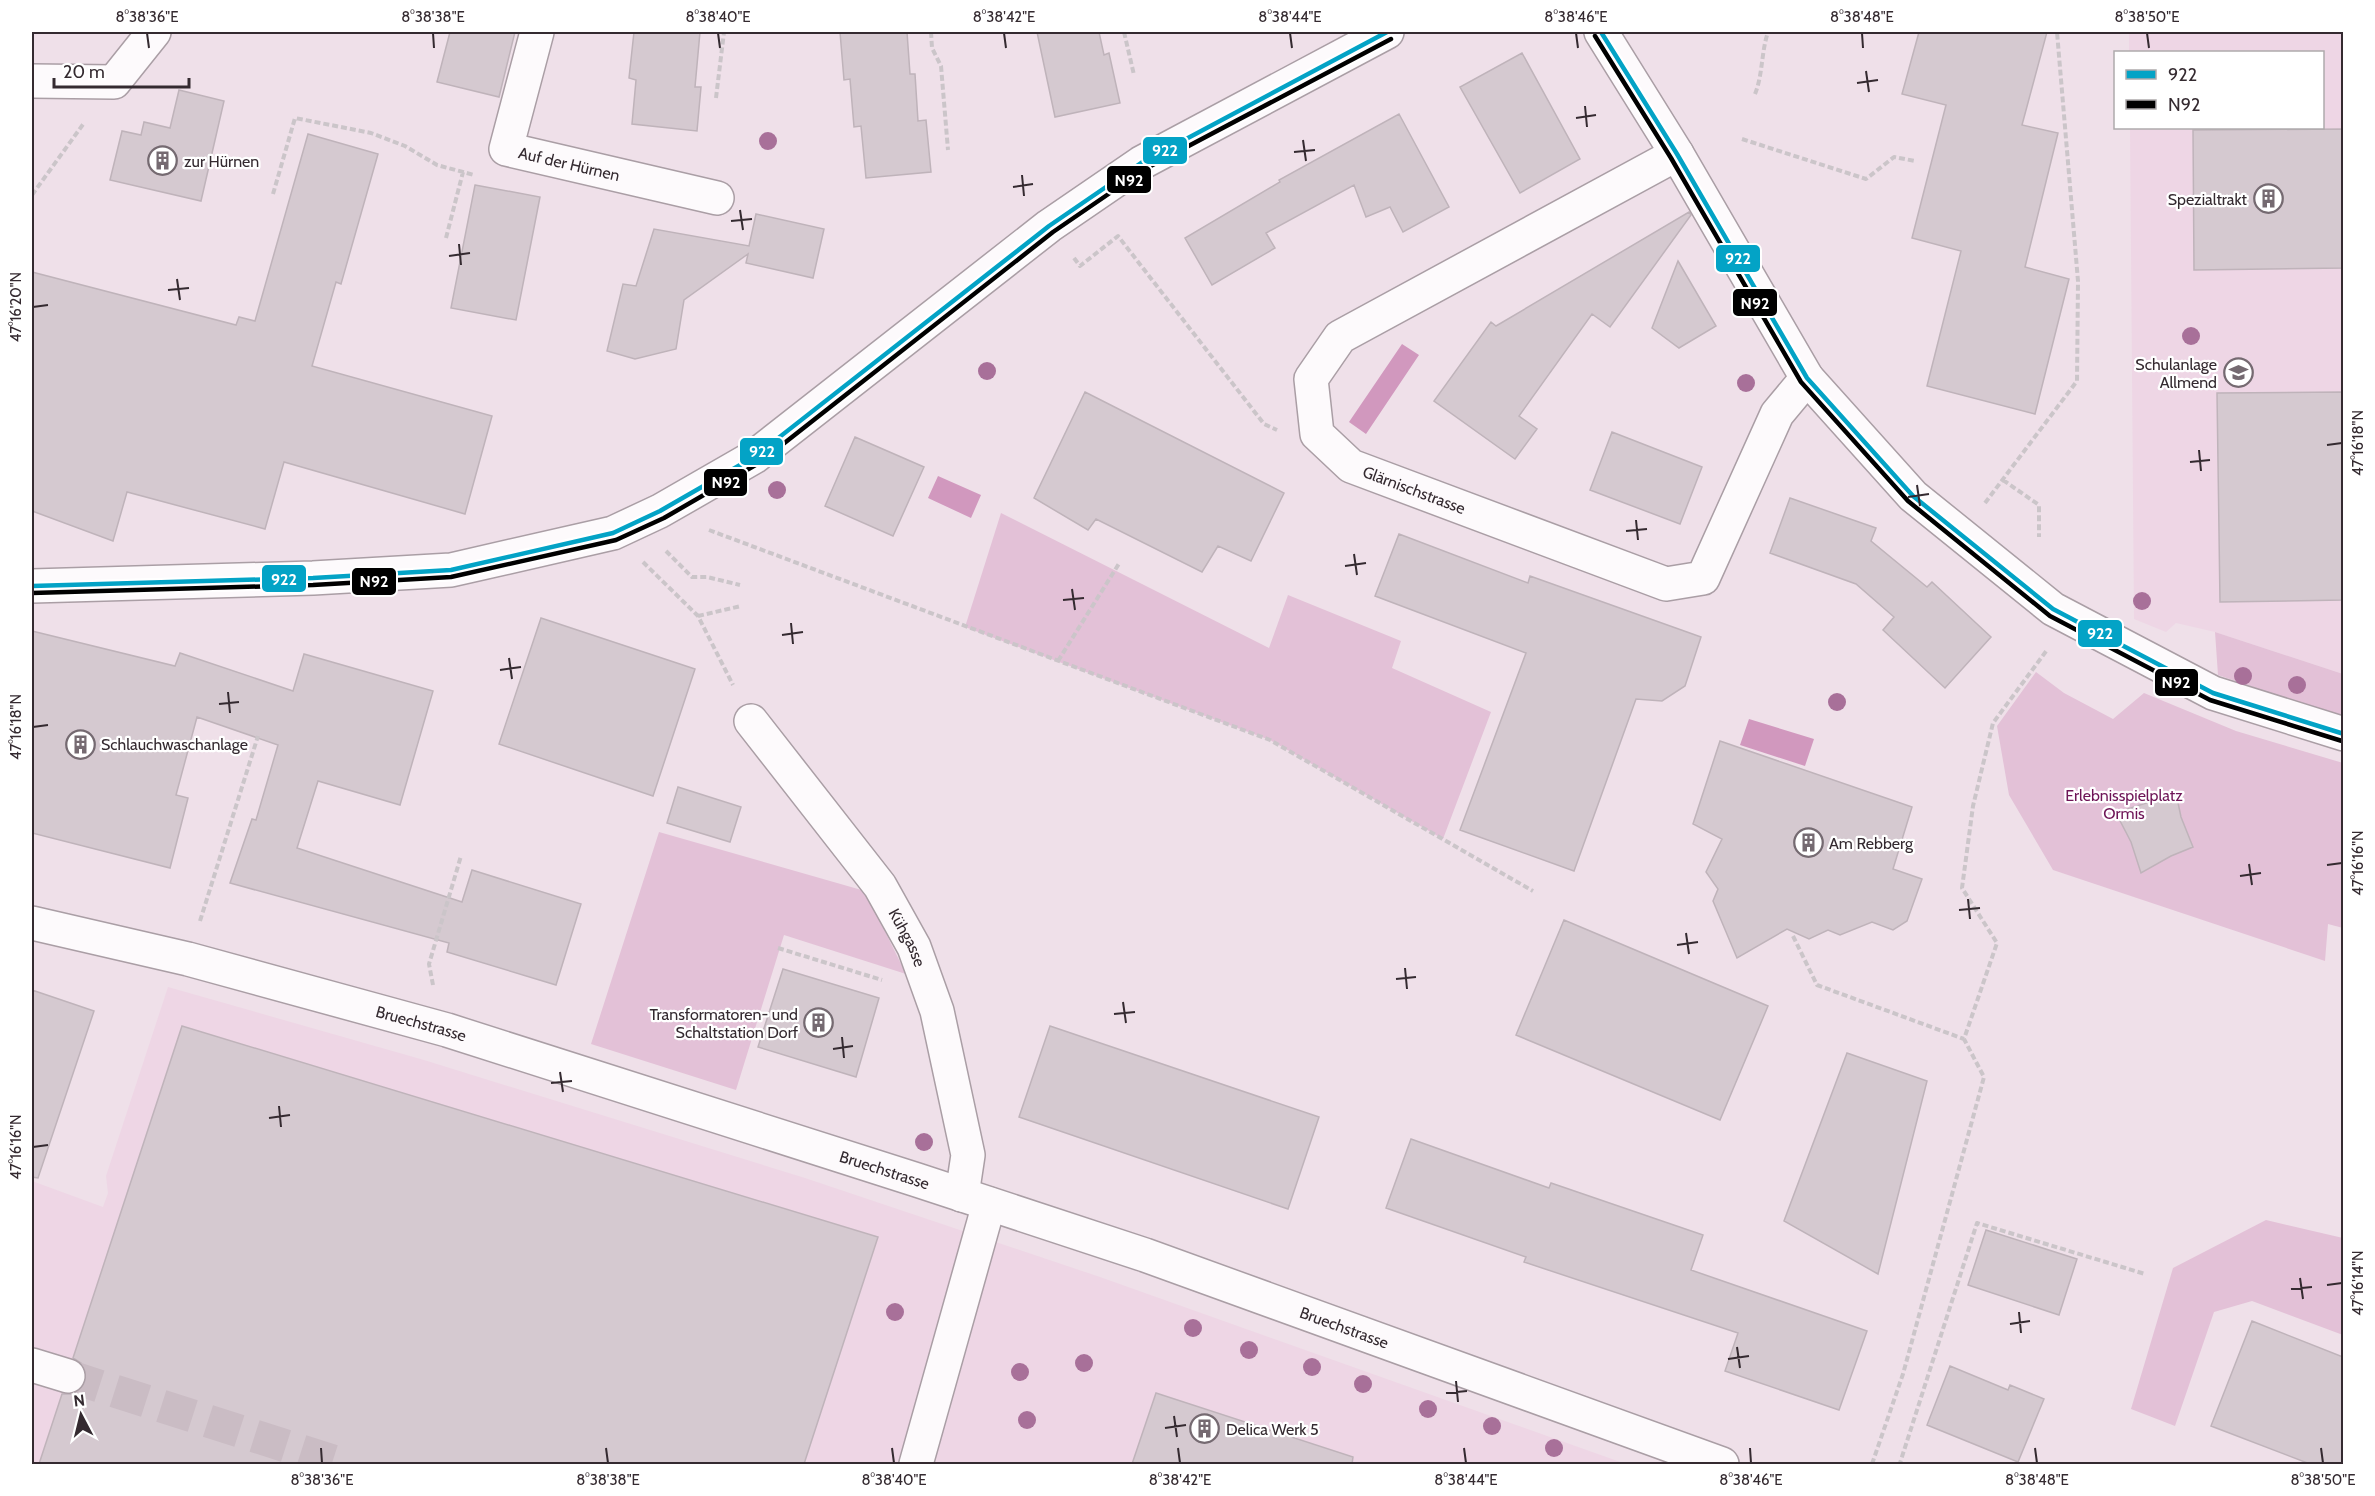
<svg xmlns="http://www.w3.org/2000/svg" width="2375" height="1496" font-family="Cabin,sans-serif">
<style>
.built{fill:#eed6e5}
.green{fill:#e3c1d7}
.water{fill:#d198be}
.building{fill:#d5c9d0;stroke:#bfb3ba;stroke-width:1.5}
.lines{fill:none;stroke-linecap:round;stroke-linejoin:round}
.minor-tunnel{stroke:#cabcc4;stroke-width:33;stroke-dasharray:33 16;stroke-linecap:butt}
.minor-casing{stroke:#aa9ea5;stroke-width:36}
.path{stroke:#cbc5c9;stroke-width:4;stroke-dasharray:6 3;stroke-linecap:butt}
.minor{stroke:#fdfafc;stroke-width:33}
.bus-1-casing{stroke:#fff;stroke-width:9}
.bus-2-casing{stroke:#fff;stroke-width:9}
.bus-1{stroke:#03a3c6;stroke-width:4.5}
.bus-2{stroke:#000;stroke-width:4.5}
.tree{fill:#a87099}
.ticks{fill:none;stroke:#342a30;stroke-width:2}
.labels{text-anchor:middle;stroke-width:4.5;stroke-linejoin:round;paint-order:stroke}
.poi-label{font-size:16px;fill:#342a30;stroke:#fff;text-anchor:start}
.street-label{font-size:16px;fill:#342a30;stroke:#fff}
.park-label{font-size:16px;fill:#6e1557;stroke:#fff}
.line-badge{stroke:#fff;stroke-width:2}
.badge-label{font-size:16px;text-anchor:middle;font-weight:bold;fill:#fff}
.neatline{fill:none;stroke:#342a30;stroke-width:2}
.ticks-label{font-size:15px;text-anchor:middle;fill:#342a30}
</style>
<rect width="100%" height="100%" fill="#efe0e9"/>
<path class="built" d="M 2129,32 L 2343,32 L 2343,674 L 2215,632 L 2176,623 L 2166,632 L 2134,619 L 2130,128 L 2322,128 L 2322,52 L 2129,52 Z
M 168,987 L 424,1060 L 805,1178 L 1100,1277 L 1626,1464 L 32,1464 L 32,1181 L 103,1207 L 108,1193 L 106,1176 Z"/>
<path class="green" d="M 1001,513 L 1269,648 L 1288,595 L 1401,641 L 1392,668 L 1491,712 L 1443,839 L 1270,740 L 965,627 Z
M 2215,632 L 2343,674 L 2343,718 L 2218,675 Z
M 2036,672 L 2064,693 L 2113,719 L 2144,693 L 2236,731 L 2343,763 L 2343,928 L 2328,924 L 2325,961 L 2053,870 L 2009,795 L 1997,726 Z
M 659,832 L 865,891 L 906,974 L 784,935 L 736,1090 L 591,1044 Z
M 2266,1220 L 2343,1238 L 2343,1335 L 2252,1301 L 2214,1312 L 2175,1426 L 2131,1409 L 2173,1268 Z"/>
<path class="water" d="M 1402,344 L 1419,355 L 1366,434 L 1349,422 Z
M 938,476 L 981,495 L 971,518 L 928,498 Z
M 1749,719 L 1814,739 L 1805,766 L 1740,745 Z"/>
<path class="building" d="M 450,32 L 515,32 L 499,97 L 437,82 Z
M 634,32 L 700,32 L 695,87 L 701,87 L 697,131 L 632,124 L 636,80 L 629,78 Z
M 840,32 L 907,32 L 910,74 L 915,74 L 918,121 L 926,120 L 931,172 L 866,178 L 861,126 L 854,127 L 850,79 L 844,80 Z
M 1037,32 L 1099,32 L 1104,55 L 1109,53 L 1120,103 L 1055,117 Z
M 1919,32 L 2047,32 L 2022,125 L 2058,133 L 2025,267 L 2069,279 L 2035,414 L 1927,386 L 1961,251 L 1912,238 L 1946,105 L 1902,94 Z
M 1522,53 L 1580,159 L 1520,193 L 1460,87 Z
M 179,90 L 224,101 L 201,201 L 110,180 L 122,131 L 141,135 L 144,122 L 170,128 Z
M 1399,114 L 1449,207 L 1403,232 L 1390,207 L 1366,217 L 1354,185 L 1266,233 L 1275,248 L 1212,285 L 1185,238 L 1280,182 L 1279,180 Z
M 2343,129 L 2343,268 L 2194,270 L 2193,130 Z
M 308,134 L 378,154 L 341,284 L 336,282 L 312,366 L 492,416 L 465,514 L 284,462 L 265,529 L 127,492 L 113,541 L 32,511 L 32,272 L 236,325 L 239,317 L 255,321 Z
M 475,185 L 540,197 L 516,320 L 451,308 Z
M 1689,212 L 1691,215 L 1610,327 L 1592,314 L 1519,416 L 1537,429 L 1515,459 L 1434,401 L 1491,322 L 1496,326 Z
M 756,214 L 824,229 L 813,278 L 746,263 L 748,254 L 684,300 L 676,349 L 635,359 L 607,351 L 623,284 L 636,286 L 654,229 L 749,246 Z
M 1678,261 L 1716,326 L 1679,348 L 1652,328 Z
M 1085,392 L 1284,493 L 1251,561 L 1218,546 L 1202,572 L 1096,519 L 1088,530 L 1034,498 Z
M 2343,392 L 2343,600 L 2220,602 L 2217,393 Z
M 1612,432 L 1702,467 L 1680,524 L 1590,490 Z
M 855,437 L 924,467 L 893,536 L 825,506 Z
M 1790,498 L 1876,528 L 1871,541 L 1927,587 L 1932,582 L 1991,637 L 1945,688 L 1883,630 L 1894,617 L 1856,584 L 1770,553 Z
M 1399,534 L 1528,583 L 1530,576 L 1701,637 L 1685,686 L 1662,701 L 1636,699 L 1574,871 L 1460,830 L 1526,653 L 1375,596 Z
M 541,618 L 695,669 L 653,796 L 499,744 Z
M 32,631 L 175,666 L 180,653 L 293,691 L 304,654 L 433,691 L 400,805 L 318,781 L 297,848 L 462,902 L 472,870 L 581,904 L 556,985 L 447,952 L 449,943 L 230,883 L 252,819 L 256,820 L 278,745 L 197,717 L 176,795 L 188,798 L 170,868 L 32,833 Z
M 1720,741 L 1912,807 L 1893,869 L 1922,879 L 1907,921 L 1893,930 L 1872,922 L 1840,935 L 1828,930 L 1809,939 L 1787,929 L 1737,958 L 1713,901 L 1718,889 L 1706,872 L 1722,839 L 1693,824 Z
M 678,787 L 741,807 L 730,842 L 667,823 Z
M 2176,793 L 2181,817 L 2193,847 L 2171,856 L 2141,873 L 2131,842 L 2116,813 Z
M 1564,920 L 1768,1006 L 1720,1120 L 1516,1035 Z
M 783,969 L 879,998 L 856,1077 L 758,1047 Z
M 32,990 L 94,1011 L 38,1178 L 32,1177 Z
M 182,1026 L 878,1237 L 804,1464 L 39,1464 L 62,1394 L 73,1394 L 81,1389 L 86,1382 L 86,1371 L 81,1363 L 73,1358 Z
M 1050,1026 L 1319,1117 L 1288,1209 L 1019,1117 Z
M 1847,1053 L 1927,1081 L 1878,1274 L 1784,1221 Z
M 1411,1139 L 1549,1188 L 1551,1183 L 1703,1235 L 1691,1270 L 1867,1331 L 1839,1410 L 1725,1371 L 1738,1333 L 1524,1262 L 1526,1257 L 1386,1208 Z
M 1986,1230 L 2077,1259 L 2059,1315 L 1968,1285 Z
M 2252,1321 L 2343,1357 L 2343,1464 L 2310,1464 L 2211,1426 Z
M 1950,1366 L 2008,1390 L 2010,1385 L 2044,1399 L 2018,1462 L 1927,1425 Z
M 1156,1393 L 1353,1457 L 1352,1464 L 1132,1464 Z"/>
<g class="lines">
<path class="minor-tunnel" d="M 68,1376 L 342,1464"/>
<defs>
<g id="minor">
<path id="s1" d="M 537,32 L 506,149 L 717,198"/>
<path d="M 1601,32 L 1677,154 L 1807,378 L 1913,496 L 2053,609 L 2213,693 L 2344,734"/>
<path d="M 32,81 L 114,82 L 154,32"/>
<path id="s2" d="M 1677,154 L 1340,337 L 1311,379 L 1317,434 L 1351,466 L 1666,584 L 1703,578 L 1777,414 L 1807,378"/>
<path d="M 32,586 L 313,578 L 451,570 L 613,533 L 660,511 L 754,457 L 1049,226 L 1141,163 L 1387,32"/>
<path id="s3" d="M 751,721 L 880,886 L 914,947 L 937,1011 L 968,1155 L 962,1195"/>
<path id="s4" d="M 32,923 L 188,959 L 447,1030 L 917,1180 L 1145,1255 L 1722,1464"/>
<path d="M 32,1365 L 68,1376"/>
<path d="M 916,1464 L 989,1204"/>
</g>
</defs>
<use href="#minor" class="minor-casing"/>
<path class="path" d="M 931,32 L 932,48 L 941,66 L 948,150
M 1124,32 L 1134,75
M 1755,94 C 1763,74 1761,53 1768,32
M 716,98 L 724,32
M 1742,139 L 1866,179 L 1894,157 L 1915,161
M 273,194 L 295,118 L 371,133 L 405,146 L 437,165 L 474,175
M 32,195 L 84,123
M 446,238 L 463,172
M 1074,258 L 1080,266 L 1118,236 L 1264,424 L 1277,430
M 2003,480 L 2039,505 L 2039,537
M 1985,503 L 2077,381 L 2078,281 L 2057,32
M 709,530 L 1270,740 L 1533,891
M 666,551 L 692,577 L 707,577 L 740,585
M 643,562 L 698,616 L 733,685
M 698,616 L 741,606
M 1058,661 L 1120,562
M 200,921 L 258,736
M 1793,936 L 1817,985 L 1964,1039
M 778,948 L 882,980
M 433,985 L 429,964 L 461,856
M 1872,1464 L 1903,1374 L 1984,1077 L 1964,1039 L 1997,943 L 1962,888 L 1973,806 L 1993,723 L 2047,650
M 1903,1464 L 1900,1463 L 1977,1223 L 2145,1274"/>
<use href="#minor" class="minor"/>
<defs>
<path id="bus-1" d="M 1601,32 L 1677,154 L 1807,378 L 1913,496 L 2053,609 L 2213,693 L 2344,734
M 32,586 L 313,578 L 451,570 L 613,533 L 660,511 L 754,457 L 1049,226 L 1141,163 L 1387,32"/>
<path id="bus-2" d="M 1595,36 L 1671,158 L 1801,382 L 1908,501 L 2050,616 L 2210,700 L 2342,741
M 32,593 L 313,585 L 451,577 L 616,540 L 664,518 L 759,463 L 1053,232 L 1145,169 L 1391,39"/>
</defs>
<use href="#bus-1" class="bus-1-casing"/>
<use href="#bus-2" class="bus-2-casing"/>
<use href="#bus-1" class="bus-1"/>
<use href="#bus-2" class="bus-2"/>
</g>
<g class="tree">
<circle cx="768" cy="141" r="9"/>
<circle cx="2191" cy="336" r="9"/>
<circle cx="987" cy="371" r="9"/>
<circle cx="1746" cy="383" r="9"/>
<circle cx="777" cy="490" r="9"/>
<circle cx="2142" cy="601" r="9"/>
<circle cx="2243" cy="676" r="9"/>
<circle cx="2297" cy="685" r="9"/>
<circle cx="1837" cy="702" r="9"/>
<circle cx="924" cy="1142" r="9"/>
<circle cx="895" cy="1312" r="9"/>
<circle cx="1193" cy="1328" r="9"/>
<circle cx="1249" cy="1350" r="9"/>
<circle cx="1084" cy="1363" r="9"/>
<circle cx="1312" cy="1367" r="9"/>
<circle cx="1020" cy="1372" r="9"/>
<circle cx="1363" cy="1384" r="9"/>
<circle cx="1428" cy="1409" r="9"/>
<circle cx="1027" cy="1420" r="9"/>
<circle cx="1492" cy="1426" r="9"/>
<circle cx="1554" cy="1448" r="9"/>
</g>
<path class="ticks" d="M 147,33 L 149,48M 433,33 L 434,48M 718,33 L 720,48M 1004,33 L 1006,48M 1290,33 L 1292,48M 1576,33 L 1578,48M 1862,33 L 1863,48M 2147,33 L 2149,48M 1866,71 L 1869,92M 1857,83 L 1878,80M 1585,106 L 1587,127M 1576,118 L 1596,115M 1303,140 L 1306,161M 1294,152 L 1315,150M 1022,175 L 1024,196M 1013,187 L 1033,184M 740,210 L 743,230M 731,221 L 752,219M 459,244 L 461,265M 449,256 L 470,253M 177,279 L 180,300M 168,290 L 189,288M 33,307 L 48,305M 2327,445 L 2342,443M 2199,450 L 2201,471M 2190,462 L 2210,460M 1917,485 L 1920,506M 1908,497 L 1929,494M 1636,520 L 1638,540M 1626,531 L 1647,529M 1354,554 L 1357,575M 1345,566 L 1366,563M 1072,589 L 1075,610M 1063,600 L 1084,598M 791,623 L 793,644M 782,635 L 803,632M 509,658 L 512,679M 500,670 L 521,667M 228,692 L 230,713M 219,704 L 239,702M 33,727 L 48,725M 2249,864 L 2252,885M 2327,865 L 2342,863M 2240,876 L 2261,873M 1968,899 L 1970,919M 1959,910 L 1980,908M 1686,933 L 1689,954M 1677,945 L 1698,942M 1405,968 L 1407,989M 1396,979 L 1416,977M 1123,1002 L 1126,1023M 1114,1014 L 1135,1012M 842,1037 L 844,1058M 833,1049 L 853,1046M 560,1072 L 563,1092M 551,1083 L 572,1081M 279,1106 L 281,1127M 269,1118 L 290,1115M 33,1147 L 48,1145M 2300,1278 L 2303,1299M 2327,1285 L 2342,1283M 2291,1289 L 2312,1287M 2019,1312 L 2021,1333M 2010,1324 L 2030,1321M 1737,1347 L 1740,1368M 1728,1359 L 1749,1356M 1456,1381 L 1458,1402M 1446,1393 L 1467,1391M 1174,1416 L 1177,1437M 1165,1428 L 1186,1425M 321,1448 L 322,1463M 606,1448 L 608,1463M 892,1448 L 894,1463M 1178,1448 L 1180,1463M 1464,1448 L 1466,1463M 1750,1448 L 1751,1463M 2035,1448 L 2037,1463M 2321,1448 L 2323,1463"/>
<defs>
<symbol id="building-ring" viewBox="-11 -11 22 22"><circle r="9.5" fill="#fff" stroke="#756a71" stroke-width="1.5"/><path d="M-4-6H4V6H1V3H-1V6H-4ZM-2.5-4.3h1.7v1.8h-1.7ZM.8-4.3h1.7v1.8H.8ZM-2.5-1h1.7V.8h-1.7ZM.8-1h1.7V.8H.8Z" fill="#756a71"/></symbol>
<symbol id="school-ring" viewBox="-11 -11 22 22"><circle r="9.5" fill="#fff" stroke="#756a71" stroke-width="1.5"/><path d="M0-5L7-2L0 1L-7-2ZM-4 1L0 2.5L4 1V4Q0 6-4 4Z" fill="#756a71"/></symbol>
</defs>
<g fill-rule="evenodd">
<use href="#building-ring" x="146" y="144" width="33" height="33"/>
<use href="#building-ring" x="2252" y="182" width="33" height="33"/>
<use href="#school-ring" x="2222" y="356" width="33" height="33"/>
<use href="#building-ring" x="64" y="728" width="33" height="33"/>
<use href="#building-ring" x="1792" y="826" width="33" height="33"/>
<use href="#building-ring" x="802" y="1006" width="33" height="33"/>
<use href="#building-ring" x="1188" y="1412" width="33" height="33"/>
</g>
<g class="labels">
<g class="poi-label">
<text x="184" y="167">zur Hürnen</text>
<text x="2247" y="205" text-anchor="end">Spezialtrakt</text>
<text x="2217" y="370" text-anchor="end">Schulanlage<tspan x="2217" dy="18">Allmend</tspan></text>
<text x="101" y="750">Schlauchwaschanlage</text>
<text x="1829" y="849">Am Rebberg</text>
<text x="798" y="1020" text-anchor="end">Transformatoren- und<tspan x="798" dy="18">Schaltstation Dorf</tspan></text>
<text x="1226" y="1435">Delica Werk 5</text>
</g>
<g class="street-label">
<text dy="6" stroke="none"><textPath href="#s1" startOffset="186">Auf der Hürnen</textPath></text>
<text dy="6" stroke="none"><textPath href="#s2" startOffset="604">Glärnischstrasse</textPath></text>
<text dy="6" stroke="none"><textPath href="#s3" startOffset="268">Kühgasse</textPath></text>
<text dy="6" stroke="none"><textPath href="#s4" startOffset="402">Bruechstrasse</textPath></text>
<text dy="6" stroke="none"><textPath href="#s4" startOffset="888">Bruechstrasse</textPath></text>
<text dy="6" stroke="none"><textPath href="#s4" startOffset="1374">Bruechstrasse</textPath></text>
</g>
<g class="park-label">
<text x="2124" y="801">Erlebnisspielplatz<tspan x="2124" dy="18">Ormis</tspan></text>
</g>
</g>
<g class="line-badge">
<rect x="1142" y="136" width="46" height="29" rx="6" fill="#03a3c6"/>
<rect x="1106" y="165" width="46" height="29" rx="6" fill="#000"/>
<rect x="1715" y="244" width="46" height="29" rx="6" fill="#03a3c6"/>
<rect x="1732" y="288" width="46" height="29" rx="6" fill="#000"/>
<rect x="739" y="437" width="45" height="29" rx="6" fill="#03a3c6"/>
<rect x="703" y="468" width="45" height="29" rx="6" fill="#000"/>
<rect x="261" y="564" width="46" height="29" rx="6" fill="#03a3c6"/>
<rect x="351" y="567" width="46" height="29" rx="6" fill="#000"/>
<rect x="2077" y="619" width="46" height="29" rx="6" fill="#03a3c6"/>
<rect x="2154" y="668" width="45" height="29" rx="6" fill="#000"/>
</g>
<g class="badge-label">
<text x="1165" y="156">922</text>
<text x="1129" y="186">N92</text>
<text x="1738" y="264">922</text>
<text x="1755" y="309">N92</text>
<text x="762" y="457">922</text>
<text x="726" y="488">N92</text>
<text x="284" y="585">922</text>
<text x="374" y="587">N92</text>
<text x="2100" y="639">922</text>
<text x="2176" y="688">N92</text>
</g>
<rect width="2375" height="1496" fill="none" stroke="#ffffff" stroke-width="66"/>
<rect x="2114" y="51" width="210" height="78" fill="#ffffff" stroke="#aeaaac" stroke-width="1.5"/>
<rect x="2126" y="70" width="30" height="9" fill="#03a3c6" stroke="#aeaaac" stroke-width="1.5"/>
<text x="2168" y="81" font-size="18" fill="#342a30">922</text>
<rect x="2126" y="100" width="30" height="9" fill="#000000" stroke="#aeaaac" stroke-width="1.5"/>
<text x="2168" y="111" font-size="18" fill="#342a30">N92</text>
<g transform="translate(81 1415) rotate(353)" stroke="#ffffff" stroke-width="4.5" paint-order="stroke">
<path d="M0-4.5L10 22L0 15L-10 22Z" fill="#342a30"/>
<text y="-9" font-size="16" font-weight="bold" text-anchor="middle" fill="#342a30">N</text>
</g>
<path d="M54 78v9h135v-9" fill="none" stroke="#342a30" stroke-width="3"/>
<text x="63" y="78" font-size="18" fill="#342a30" stroke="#ffffff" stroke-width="4.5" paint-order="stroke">20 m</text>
<rect x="33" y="33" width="2309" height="1430" class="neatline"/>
<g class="ticks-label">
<text x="147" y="22">8°38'36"E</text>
<text x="433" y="22">8°38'38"E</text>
<text x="718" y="22">8°38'40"E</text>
<text x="1004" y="22">8°38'42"E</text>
<text x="1290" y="22">8°38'44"E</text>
<text x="1576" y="22">8°38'46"E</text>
<text x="1862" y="22">8°38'48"E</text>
<text x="2147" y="22">8°38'50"E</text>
<text transform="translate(16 307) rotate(-90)" y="5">47°16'20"N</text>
<text transform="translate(2358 443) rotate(-90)" y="5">47°16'18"N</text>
<text transform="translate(16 727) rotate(-90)" y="5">47°16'18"N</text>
<text transform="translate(2358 863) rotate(-90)" y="5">47°16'16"N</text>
<text transform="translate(16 1147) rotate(-90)" y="5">47°16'16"N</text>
<text transform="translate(2358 1283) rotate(-90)" y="5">47°16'14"N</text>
<text x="322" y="1485">8°38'36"E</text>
<text x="608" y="1485">8°38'38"E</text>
<text x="894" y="1485">8°38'40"E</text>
<text x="1180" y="1485">8°38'42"E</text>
<text x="1466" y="1485">8°38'44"E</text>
<text x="1751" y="1485">8°38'46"E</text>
<text x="2037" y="1485">8°38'48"E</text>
<text x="2323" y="1485">8°38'50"E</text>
</g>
</svg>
